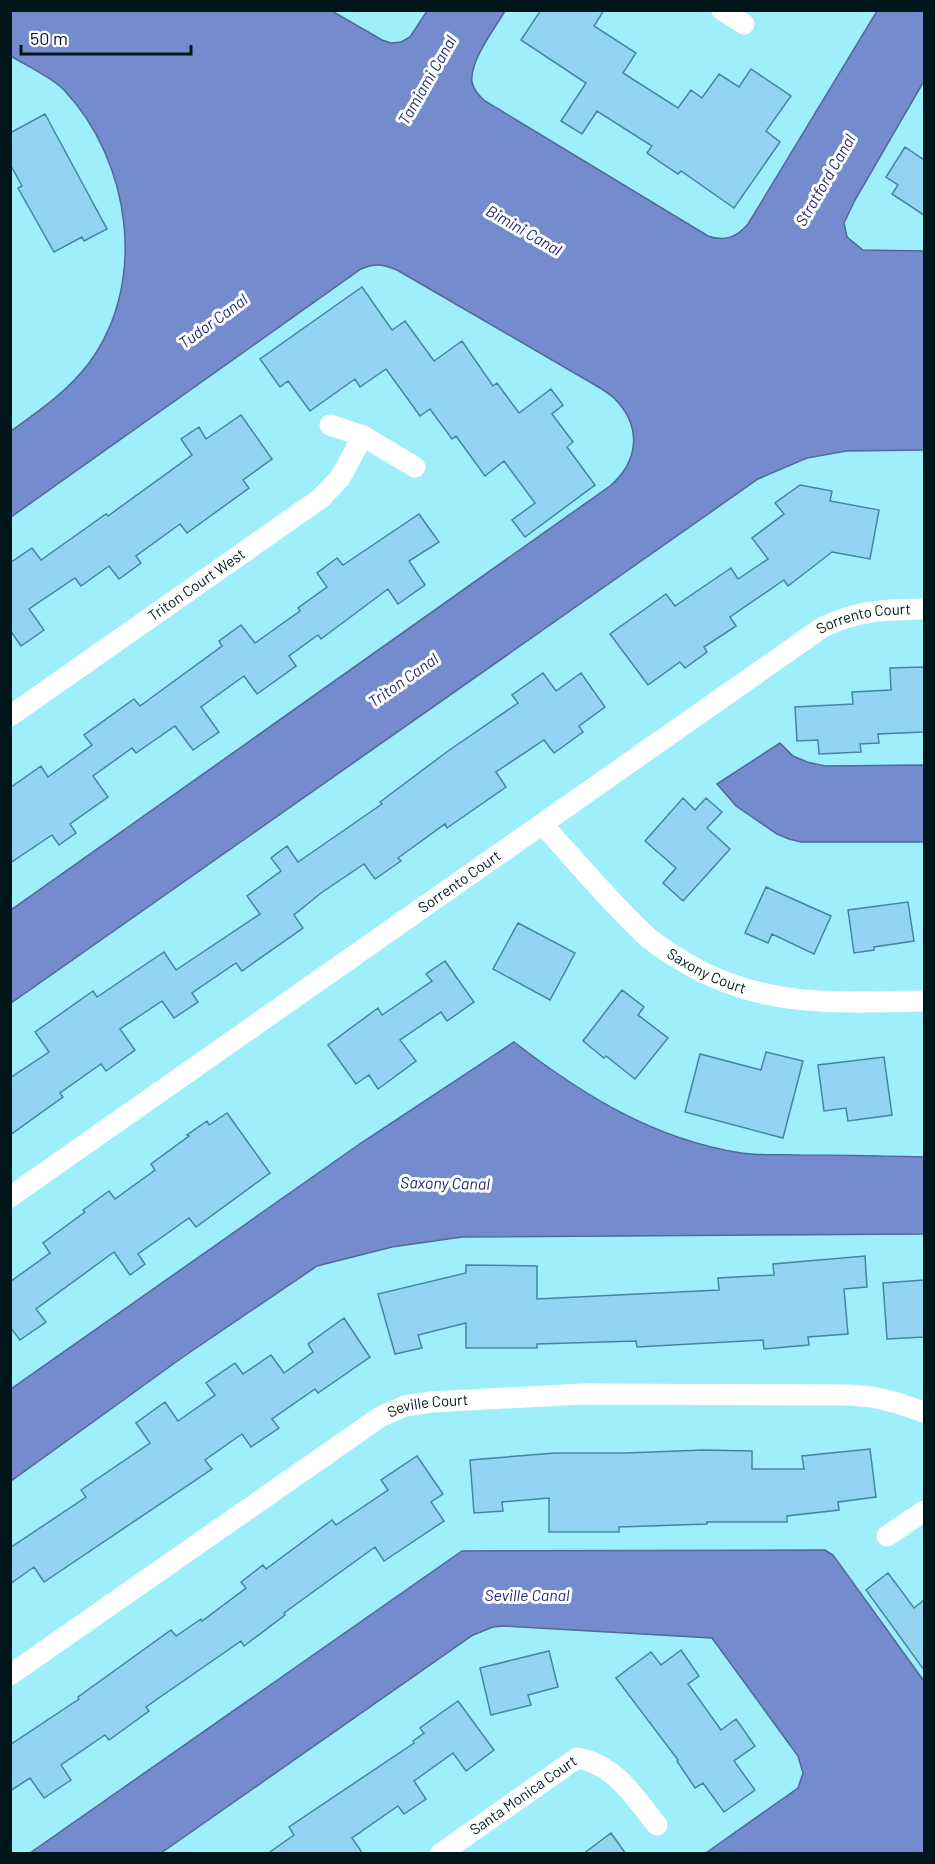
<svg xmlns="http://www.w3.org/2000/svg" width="935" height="1864" font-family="Barlow,sans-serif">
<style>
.water{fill:#748bce;stroke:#516898;stroke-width:1.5}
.building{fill:#92d4f2;stroke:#4585a2;stroke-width:1.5}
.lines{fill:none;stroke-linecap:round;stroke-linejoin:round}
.minor{stroke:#fff;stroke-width:21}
.labels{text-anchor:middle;stroke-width:6;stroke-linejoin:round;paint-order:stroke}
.street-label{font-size:15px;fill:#00161a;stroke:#fff}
.water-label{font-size:16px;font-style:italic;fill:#1c2c7a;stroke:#fff}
</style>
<rect width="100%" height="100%" fill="#9feefb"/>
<path class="water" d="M 11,10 L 332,11 L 382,40 L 391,43 L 401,42 L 410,37 L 427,11 L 505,11 C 495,28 469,62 472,82 C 474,91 479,96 485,101 L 708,236 C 725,242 737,237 748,224 L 877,11 L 924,11 L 924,81 L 855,200 L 844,223 L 847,237 L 863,250 L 924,251 L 924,450 L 846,451 L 807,458 L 758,479 L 11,1003 L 11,910 L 610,486 C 639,461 642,427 615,399 C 609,393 602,389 595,385 L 397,270 C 383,264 375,263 361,269 L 11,517 L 11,431 C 39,411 68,391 89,363 C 149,282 130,160 64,90 C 53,78 25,65 11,56 Z
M 780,743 L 793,756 L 807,762 L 825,766 L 924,765 L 924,842 L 801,842 L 789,839 L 777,834 L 736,806 L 717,784 Z
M 514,1042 C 583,1095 653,1139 741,1153 C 761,1156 782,1154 801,1155 C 842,1155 883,1156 924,1157 L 924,1234 L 462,1237 L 392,1247 L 317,1266 L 183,1357 L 11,1481 L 11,1389 L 361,1143 Z
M 825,1550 L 833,1555 L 924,1681 L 924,1853 L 706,1853 L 798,1788 L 803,1773 L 798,1756 L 712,1638 L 504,1626 L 493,1627 L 473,1635 L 161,1853 L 30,1853 L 462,1551 Z"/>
<path class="building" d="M 541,10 L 604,10 L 594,26 L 636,53 L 623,73 L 678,108 L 691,90 L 702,98 L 719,74 L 739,87 L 751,69 L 791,96 L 766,131 L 780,142 L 734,208 L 681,171 L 678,174 L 647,153 L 652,146 L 597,111 L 582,134 L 561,121 L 586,83 L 521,40 Z
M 45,114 L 107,229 L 84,241 L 82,237 L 54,252 L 18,188 L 22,186 L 10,164 L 10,133 Z
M 905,147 L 924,160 L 924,215 L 892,194 L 898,185 L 886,177 Z
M 362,287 L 392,330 L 405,321 L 434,361 L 462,341 L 493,386 L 497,383 L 519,413 L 551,389 L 563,405 L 552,414 L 573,442 L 567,447 L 595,485 L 525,537 L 512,520 L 535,503 L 504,461 L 485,476 L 456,436 L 452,439 L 430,409 L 420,416 L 386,369 L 360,387 L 355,379 L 310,411 L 288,381 L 280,387 L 260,359 Z
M 241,415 L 272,459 L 243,480 L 249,488 L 187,533 L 180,524 L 136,556 L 141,563 L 119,579 L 109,566 L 81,586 L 75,578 L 29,609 L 44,630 L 21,646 L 10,630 L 10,563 L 32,548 L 41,560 L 106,514 L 108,516 L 192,455 L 181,439 L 199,427 L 206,439 Z
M 800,485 L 832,491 L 830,501 L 879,510 L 870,559 L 832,552 L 788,586 L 784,580 L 730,617 L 736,626 L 704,647 L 707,652 L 685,668 L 680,662 L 648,685 L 610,634 L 666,594 L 675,606 L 731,568 L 738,579 L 768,559 L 752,538 L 784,514 L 775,503 Z
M 419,514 L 439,542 L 409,561 L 425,585 L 398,604 L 388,589 L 321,639 L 318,635 L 289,656 L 296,666 L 257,694 L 244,676 L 201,707 L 219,732 L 193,750 L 175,726 L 136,753 L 132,748 L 93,776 L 108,797 L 70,824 L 76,833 L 59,845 L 52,835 L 10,863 L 10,788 L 41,766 L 48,777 L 92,745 L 84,735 L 134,699 L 140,706 L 222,646 L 219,641 L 241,625 L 255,643 L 300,611 L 298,608 L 327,587 L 317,573 L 337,558 L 343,565 Z
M 924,667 L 924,732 L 878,734 L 879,743 L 860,744 L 861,752 L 819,754 L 818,740 L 797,741 L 795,707 L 853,704 L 852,692 L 891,690 L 890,668 Z
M 543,673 L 556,691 L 581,673 L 605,707 L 579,726 L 583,732 L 554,753 L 544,740 L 496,772 L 506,787 L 447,828 L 445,824 L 398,858 L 401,861 L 375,879 L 364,864 L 321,893 L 294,915 L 303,928 L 242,971 L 236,963 L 192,993 L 198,1002 L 174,1018 L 162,1001 L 120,1029 L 135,1050 L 106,1071 L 101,1064 L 60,1093 L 63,1097 L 10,1135 L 10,1078 L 49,1052 L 35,1032 L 93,991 L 97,997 L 164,952 L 176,970 L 260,914 L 247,896 L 281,871 L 271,858 L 287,846 L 298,862 L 382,804 L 380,802 L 448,751 L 518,703 L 512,695 Z
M 683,798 L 695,810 L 706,798 L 722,812 L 707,828 L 730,849 L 683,901 L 663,883 L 676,868 L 645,841 Z
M 766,887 L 831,916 L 814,954 L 772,934 L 768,943 L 745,933 Z
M 908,902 L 914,941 L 874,947 L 874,950 L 854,953 L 848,910 Z
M 518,923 L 575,953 L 550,1000 L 493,969 Z
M 445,961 L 474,1002 L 447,1021 L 441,1012 L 400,1040 L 416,1061 L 378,1089 L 369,1075 L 356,1084 L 328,1045 L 378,1008 L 382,1015 L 432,981 L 426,974 Z
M 622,990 L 644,1007 L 638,1015 L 668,1038 L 635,1079 L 606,1056 L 604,1058 L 583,1041 Z
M 766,1052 L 803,1061 L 783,1138 L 685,1112 L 700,1054 L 761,1070 Z
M 884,1057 L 892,1115 L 848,1121 L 846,1108 L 824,1111 L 818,1065 Z
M 227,1113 L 270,1173 L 196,1227 L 189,1218 L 138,1254 L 145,1264 L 130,1275 L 114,1252 L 36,1309 L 46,1322 L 20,1340 L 10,1327 L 10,1282 L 50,1253 L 43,1243 L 85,1212 L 83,1210 L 109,1191 L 115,1199 L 155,1170 L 151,1164 L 189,1136 L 187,1135 L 207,1121 L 209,1125 Z
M 865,1256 L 867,1287 L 844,1289 L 848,1334 L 808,1337 L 809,1345 L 764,1349 L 763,1340 L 637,1347 L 636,1341 L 537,1344 L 537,1348 L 466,1348 L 466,1323 L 418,1335 L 422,1348 L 395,1354 L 378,1294 L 466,1273 L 466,1265 L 537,1266 L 537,1299 L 719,1290 L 718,1278 L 774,1275 L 773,1264 Z
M 924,1280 L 924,1337 L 887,1339 L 883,1283 Z
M 344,1318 L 370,1357 L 318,1393 L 315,1389 L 272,1419 L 279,1428 L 251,1447 L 242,1434 L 205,1460 L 212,1469 L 44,1582 L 34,1567 L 10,1584 L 10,1548 L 86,1497 L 81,1490 L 150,1443 L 136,1423 L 165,1402 L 178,1421 L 215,1395 L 206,1383 L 235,1363 L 243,1374 L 271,1355 L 284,1373 L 313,1352 L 308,1344 Z
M 870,1449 L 876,1497 L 838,1502 L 839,1510 L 787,1516 L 787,1522 L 707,1522 L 707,1524 L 619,1527 L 619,1532 L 549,1532 L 549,1498 L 502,1502 L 503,1511 L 474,1513 L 470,1460 L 555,1453 L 625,1453 L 704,1450 L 752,1451 L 752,1469 L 804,1469 L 802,1456 Z
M 417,1456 L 443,1494 L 431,1502 L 444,1521 L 384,1561 L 375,1547 L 284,1613 L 285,1615 L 244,1646 L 241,1641 L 146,1707 L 149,1711 L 109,1740 L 105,1735 L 61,1765 L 71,1780 L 44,1798 L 30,1778 L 10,1791 L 10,1745 L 79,1699 L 78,1697 L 171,1630 L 176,1636 L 201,1619 L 202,1621 L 246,1588 L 241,1582 L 263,1565 L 266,1569 L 332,1520 L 336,1525 L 388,1490 L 381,1480 Z
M 888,1573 L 914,1608 L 924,1600 L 924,1670 L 866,1590 Z
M 681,1650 L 699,1676 L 688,1684 L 721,1730 L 736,1719 L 755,1746 L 734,1761 L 755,1790 L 724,1812 L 703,1783 L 695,1788 L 677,1761 L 678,1760 L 616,1678 L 651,1652 L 661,1665 Z
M 549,1651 L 558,1687 L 528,1695 L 531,1705 L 491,1715 L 480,1668 Z
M 458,1701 L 494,1750 L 466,1771 L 453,1753 L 414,1781 L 426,1799 L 404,1814 L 398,1806 L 352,1838 L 363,1854 L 267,1854 L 294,1835 L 289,1827 L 414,1743 L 413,1741 L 424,1733 L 420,1728 Z
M 611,1833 L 626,1854 L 583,1854 Z"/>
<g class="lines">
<g class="minor">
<path d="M 722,10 L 744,24"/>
<path d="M 330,425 L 363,436 L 415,467"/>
<path id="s1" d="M 10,716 L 321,498 L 340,478 L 363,436"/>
<path id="s2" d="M 543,825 C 576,861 608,900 643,933 C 655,945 670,953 684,962 C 763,1009 837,1002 924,1001"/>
<path id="s3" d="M 10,1197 L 823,627 C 863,609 883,610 924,609"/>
<path d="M 887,1536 L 924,1511"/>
<path id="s4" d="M 10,1675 L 380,1417 L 405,1406 L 431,1402 L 583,1394 L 848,1395 L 873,1397 L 897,1403 L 924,1412"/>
<path id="s5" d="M 440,1854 L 577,1758 C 615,1764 635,1798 657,1825"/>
</g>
</g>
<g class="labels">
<g class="street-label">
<text dy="5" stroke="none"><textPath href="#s1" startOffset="228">Triton Court West</textPath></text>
<text dy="5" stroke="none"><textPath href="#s3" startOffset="1035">Sorrento Court</textPath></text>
<text dy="5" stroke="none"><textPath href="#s3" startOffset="549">Sorrento Court</textPath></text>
<text dy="5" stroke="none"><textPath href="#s2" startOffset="222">Saxony Court</textPath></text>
<text dy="5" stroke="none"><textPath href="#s4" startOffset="501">Seville Court</textPath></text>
<text dy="5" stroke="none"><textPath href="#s5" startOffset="102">Santa Monica Court</textPath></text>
</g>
<g class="water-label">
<text transform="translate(427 80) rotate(-60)" y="6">Tamiami Canal</text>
<text transform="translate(825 180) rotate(-60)" y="6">Stratford Canal</text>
<text transform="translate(524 230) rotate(30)" y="6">Bimini Canal</text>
<text transform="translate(213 321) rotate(-36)" y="6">Tudor Canal</text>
<text transform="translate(403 680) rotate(-35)" y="6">Triton Canal</text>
<text transform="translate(445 1183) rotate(1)" y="6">Saxony Canal</text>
<text x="527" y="1601">Seville Canal</text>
</g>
</g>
<rect width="935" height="1864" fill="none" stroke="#00161a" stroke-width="24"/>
<path d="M21 45v9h170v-9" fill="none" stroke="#00161a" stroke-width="3"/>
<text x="30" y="45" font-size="18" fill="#00161a" stroke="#ffffff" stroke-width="4.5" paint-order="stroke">50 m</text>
</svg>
